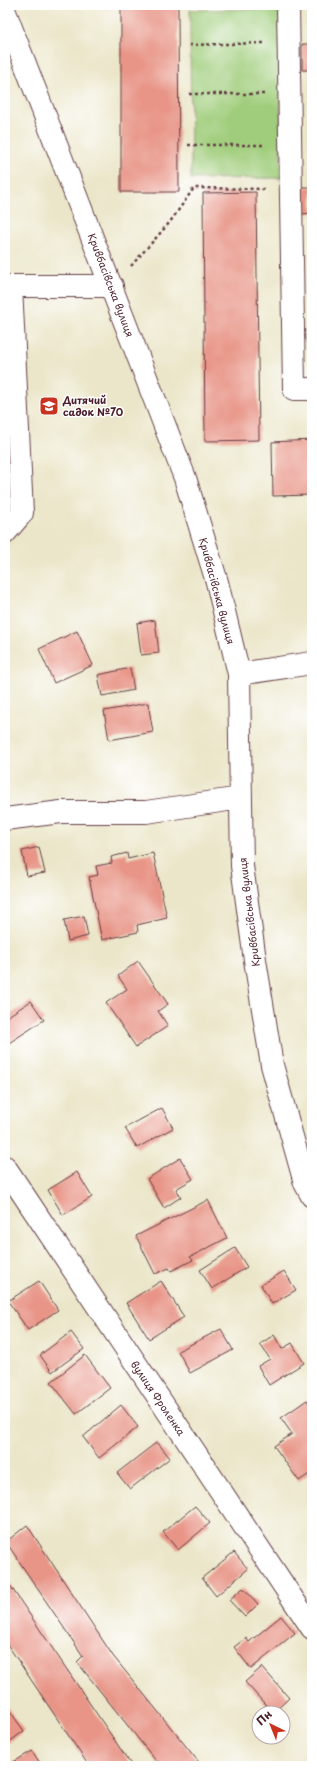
<svg xmlns="http://www.w3.org/2000/svg" width="317" height="1771" font-family="'Playpen Sans',sans-serif">
<style>
.green{fill:#a0cd7b;stroke:#757653}
.building{fill:#e89587}
.lines{fill:none;stroke-linecap:round;stroke-linejoin:round}
.minor-casing{stroke:#623d43;stroke-width:24}
.path{stroke:#623d43;stroke-width:2.5;stroke-dasharray:3 3;stroke-linecap:butt}
.minor{stroke:#fff;stroke-width:22}
.labels{text-anchor:middle;stroke-width:3;stroke-linejoin:round;paint-order:stroke}
.street-label{font-size:10px;fill:#4a1f2b;stroke:#fff}
.poi-label{font-size:10px;font-weight:bold;fill:#4a1f2b;stroke:#fff;text-anchor:start}
</style>
<rect width="100%" height="100%" fill="#fff"/>
<filter id="ink" filterUnits="userSpaceOnUse"><feTurbulence type="fractalNoise" baseFrequency=".025" numOctaves="2"/><feDisplacementMap in="SourceGraphic" scale="8" xChannelSelector="R" yChannelSelector="G"/><feConvolveMatrix kernelMatrix="1 2 1 2 8 2 1 2 1" color-interpolation-filters="sRGB"/></filter>
<filter id="wash" filterUnits="userSpaceOnUse"><feTurbulence type="fractalNoise" baseFrequency=".012" numOctaves="4" result="noise"/><feDisplacementMap in="SourceGraphic" scale="16" xChannelSelector="R" yChannelSelector="G"/><feGaussianBlur stdDeviation="0.9" result="paint"/><feColorMatrix in="noise" values="0 0 0 0 0 0 0 0 0 0 0 0 0 0 0 0 0 1.4 0 .05"/><feComposite in="paint" operator="in"/></filter>
<g filter="url(#wash)">
<rect width="100%" height="100%" fill="#ebe6c9"/>
<path class="green" d="M 280,9 L 281,178 L 191,179 L 190,10 Z"/>
<g id="blocks">
<path class="building" d="M 121,5 L 178,5 L 179,192 L 121,192 Z
M 302,44 L 312,44 L 312,70 L 302,70 Z
M 301,187 L 312,187 L 312,213 L 302,214 Z
M 256,192 L 259,440 L 205,441 L 203,193 Z
M 312,440 L 312,495 L 273,496 L 272,442 Z
M 155,620 L 159,653 L 141,655 L 137,623 Z
M 77,631 L 93,665 L 54,683 L 39,649 Z
M 130,668 L 134,690 L 102,696 L 98,675 Z
M 148,703 L 153,732 L 109,740 L 104,711 Z
M 39,847 L 45,873 L 27,876 L 22,851 Z
M 127,853 L 128,859 L 153,853 L 167,918 L 137,925 L 138,932 L 102,940 L 89,877 L 98,875 L 96,866 L 112,863 L 111,857 Z
M 84,916 L 88,936 L 68,941 L 64,920 Z
M 138,961 L 168,1004 L 158,1011 L 168,1026 L 136,1047 L 106,1003 L 127,989 L 118,976 Z
M 31,1001 L 44,1020 L 9,1043 L 5,1036 L 5,1018 Z
M 162,1108 L 173,1128 L 137,1148 L 125,1128 Z
M 180,1158 L 193,1179 L 176,1189 L 181,1197 L 164,1208 L 147,1179 Z
M 77,1172 L 92,1197 L 63,1215 L 48,1190 Z
M 208,1200 L 227,1238 L 190,1257 L 193,1260 L 171,1271 L 169,1268 L 155,1274 L 136,1236 Z
M 235,1248 L 247,1267 L 212,1289 L 200,1270 Z
M 284,1271 L 296,1290 L 272,1304 L 261,1285 Z
M 39,1281 L 58,1310 L 28,1330 L 8,1301 Z
M 161,1281 L 184,1317 L 149,1339 L 126,1303 Z
M 221,1329 L 233,1350 L 190,1373 L 178,1351 Z
M 71,1332 L 84,1349 L 52,1372 L 40,1355 Z
M 274,1335 L 282,1349 L 292,1343 L 304,1363 L 269,1385 L 258,1366 L 270,1359 L 260,1344 Z
M 85,1355 L 110,1388 L 76,1414 L 51,1382 Z
M 307,1400 L 312,1407 L 312,1472 L 299,1481 L 274,1446 L 292,1434 L 281,1418 Z
M 121,1405 L 138,1427 L 99,1458 L 83,1437 Z
M 157,1442 L 170,1458 L 130,1489 L 117,1473 Z
M 195,1506 L 210,1523 L 178,1550 L 163,1532 Z
M 27,1525 L 113,1656 L 202,1766 L 160,1766 L 77,1662 L 83,1656 L 6,1542 Z
M 234,1552 L 248,1569 L 216,1596 L 202,1578 Z
M 5,1578 L 132,1766 L 89,1766 L 5,1641 Z
M 243,1588 L 258,1604 L 245,1617 L 229,1600 Z
M 281,1616 L 295,1633 L 251,1669 L 234,1647 L 246,1638 L 249,1642 Z
M 262,1667 L 289,1698 L 273,1713 L 245,1682 Z
M 5,1704 L 24,1731 L 5,1745 Z
M 32,1751 L 42,1766 L 7,1766 Z"/>
</g>
</g>
<g filter="url(#ink)">
<use href="#blocks" fill-opacity="0" stroke="#623d43" stroke-width="1"/>
<g class="lines">
<defs>
<path id="minor" d="M 288,5 L 294,389 L 312,389
M 5,12 L 185,478 L 217,582 L 239,674 L 242,866 L 255,960 L 272,1065 L 305,1183 L 312,1196
M 5,286 L 112,286
M 5,533 L 22,513 L 11,286
M 239,674 L 312,663
M 5,819 L 61,812 L 146,812 L 241,798
M 5,1167 L 312,1628"/>
</defs>
<use href="#minor" class="minor-casing"/>
<path class="path" d="M 189,45 L 264,43
M 189,94 L 265,94
M 188,145 L 264,145
M 131,266 L 170,222 L 194,188 L 265,189"/>
<use href="#minor" class="minor"/>
</g>
</g>
<defs>
<symbol id="school-square" viewBox="-11 -11 22 22"><rect x="-9" y="-9" width="18" height="18" rx="4" fill="#c8321e" stroke="#fff"/><path d="M0-5L7-2L0 1L-7-2ZM-4 1L0 2.5L4 1V4Q0 6-4 4Z" fill="#fff"/></symbol>
</defs>
<g fill-rule="evenodd">
<use href="#school-square" x="38" y="395" width="22" height="22"/>
</g>
<g class="labels">
<g class="street-label">
<text transform="translate(111 285) rotate(69)" y="4">Кривбасівська вулиця</text>
<text transform="translate(217 591) rotate(75)" y="4">Кривбасівська вулиця</text>
<text transform="translate(249 912) rotate(-97)" y="4">Кривбасівська вулиця</text>
<text transform="translate(158 1398) rotate(56)" y="4">вулиця Фроленка</text>
</g>
<g class="poi-label">
<text x="63" y="404">Дитячий<tspan x="63" dy="12">садок №70</tspan></text>
</g>
</g>
<rect width="317" height="1771" fill="none" stroke="#fff" stroke-width="20"/>
<g transform="translate(271 1725) rotate(317)"><circle r="19" fill="#ffffff" stroke="#b7a5aa"/>
<path d="M0-3L7 15L0 10L-7 15Z" fill="#c8321e"/>
<text y="-6" font-size="11" font-weight="bold" text-anchor="middle" fill="#4a1f2b">Пн</text>
</g>
</svg>
